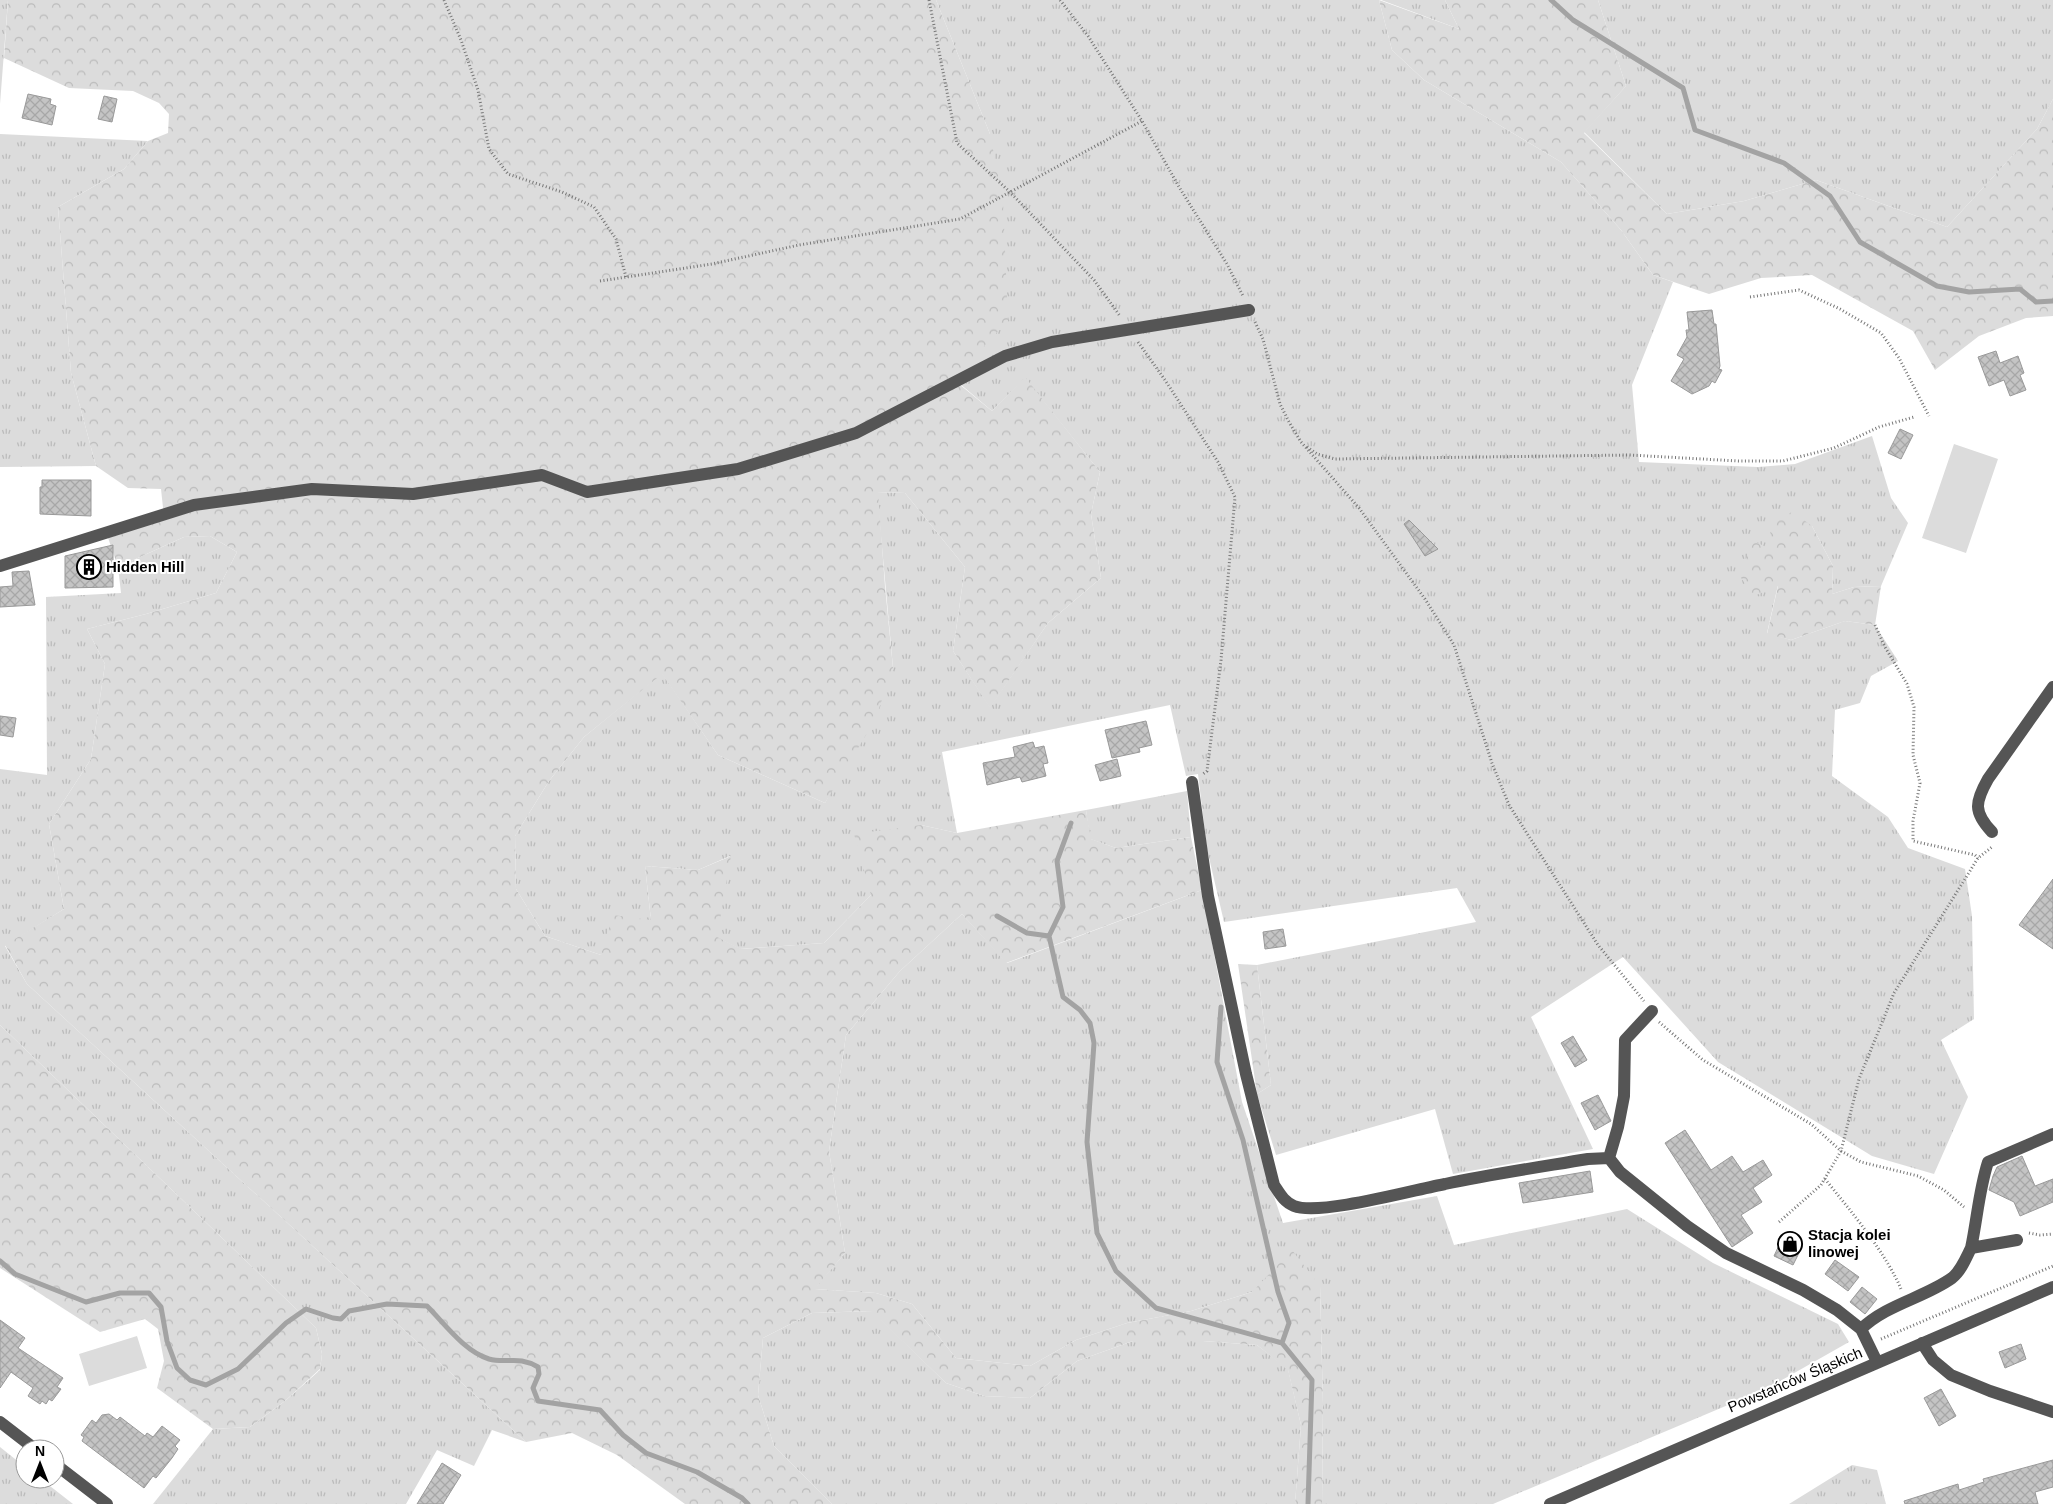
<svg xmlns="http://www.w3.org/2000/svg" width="2053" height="1504" font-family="Helvetica,sans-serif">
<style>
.grass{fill:url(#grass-tufts)}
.forest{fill:url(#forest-crowns)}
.green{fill:#dcdcdc}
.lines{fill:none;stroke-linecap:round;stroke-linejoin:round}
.stream{stroke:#a3a3a3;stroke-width:5}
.building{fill:url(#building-cross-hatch);stroke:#999}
.path{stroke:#777;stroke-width:3;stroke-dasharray:1 2.5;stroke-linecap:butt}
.minor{stroke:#555;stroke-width:12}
.labels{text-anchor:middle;stroke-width:4;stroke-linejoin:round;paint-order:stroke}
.poi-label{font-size:15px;font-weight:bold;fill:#000;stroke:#fff;text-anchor:start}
.street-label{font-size:15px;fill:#000;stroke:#fff}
</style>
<defs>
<pattern id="grass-tufts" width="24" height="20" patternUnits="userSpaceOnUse" patternTransform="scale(1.25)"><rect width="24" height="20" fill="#dcdcdc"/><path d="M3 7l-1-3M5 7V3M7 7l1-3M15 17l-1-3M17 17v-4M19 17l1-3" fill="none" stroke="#bbb"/></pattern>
<pattern id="forest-crowns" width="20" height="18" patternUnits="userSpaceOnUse" patternTransform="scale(1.25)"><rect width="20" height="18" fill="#dcdcdc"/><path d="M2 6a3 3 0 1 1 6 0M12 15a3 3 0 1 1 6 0" fill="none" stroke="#bbb"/></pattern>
<pattern id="building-cross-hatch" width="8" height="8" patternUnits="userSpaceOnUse" patternTransform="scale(1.25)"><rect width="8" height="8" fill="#c4c4c4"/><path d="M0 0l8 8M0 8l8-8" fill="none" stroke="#a7a7a7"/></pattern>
</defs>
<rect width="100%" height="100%" fill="#fff"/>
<path class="grass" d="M 0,0 L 8,0 L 0,104 Z
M 936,0 L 1379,0 L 1392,50 L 1424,80 L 1561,162 L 1621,230 L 1653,275 L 1673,282 L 1632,385 L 1639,462 L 1758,467 L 1795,464 L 1872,436 L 1891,498 L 1908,523 L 1881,586 L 1854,587 L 1832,594 L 1833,566 L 1812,526 L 1778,585 L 1767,633 L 1791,640 L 1845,621 L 1875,625 L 1898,661 L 1871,676 L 1860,703 L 1835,710 L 1832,776 L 1888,817 L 1908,848 L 1965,869 L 1972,916 L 1974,1019 L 1941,1040 L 1968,1097 L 1934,1174 L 1872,1156 L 1718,1062 L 1623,957 L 1531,1017 L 1593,1149 L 1453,1174 L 1435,1109 L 1276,1155 L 1257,1094 L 1271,1085 L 1257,965 L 1476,922 L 1457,888 L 1224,922 L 1207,849 L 1198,774 L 1186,776 L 1170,705 L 942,752 L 957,833 L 921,825 L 871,895 L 824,943 L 740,949 L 716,937 L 730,856 L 698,870 L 645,866 L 651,920 L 601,955 L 545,936 L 516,889 L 515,836 L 549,781 L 584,737 L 662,673 L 718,755 L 825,803 L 893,668 L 877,492 L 905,493 L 965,567 L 953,651 L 990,707 L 1048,623 L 1101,578 L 1091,514 L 1100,472 L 1025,378 L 992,411 L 953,378 L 990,134 Z
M 1381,0 L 1445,0 L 1459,29 Z
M 1598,0 L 2053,0 L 2053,99 L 2037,129 L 1947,227 L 1816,180 L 1744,201 L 1667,214 L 1584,132 L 1626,86 Z
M 0,134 L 148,141 L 124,169 L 58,207 L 71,373 L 96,466 L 0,467 Z
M 210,536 L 237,552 L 216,593 L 146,614 L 87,629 L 105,664 L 91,759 L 49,824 L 64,909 L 5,946 L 27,984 L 526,1442 L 492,1430 L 474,1466 L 437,1450 L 406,1504 L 153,1504 L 213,1429 L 250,1427 L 285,1401 L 320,1370 L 322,1354 L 316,1328 L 0,1025 L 0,769 L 47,775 L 46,597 L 121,593 L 118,567 L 184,537 Z
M 1187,791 L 1191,837 L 1116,848 L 1090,839 L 1086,810 Z
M 1202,890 L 1242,1102 L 1283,1223 L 1437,1196 L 1454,1245 L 1627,1209 L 1713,1263 L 1838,1324 L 1849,1342 L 1766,1389 L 1493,1504 L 1322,1504 L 1323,1404 L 1320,1286 L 1252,1292 L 1191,1311 L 1127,1323 L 1076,1340 L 1030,1366 L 956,1358 L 912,1304 L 876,1293 L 814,1289 L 845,1253 L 829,1151 L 846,1035 L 900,971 L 962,914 L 1007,963 Z
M 872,1311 L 946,1383 L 984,1396 L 1030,1398 L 1077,1361 L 1133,1341 L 1203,1341 L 1257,1345 L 1288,1369 L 1301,1425 L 1295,1504 L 832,1504 L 774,1446 L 758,1395 L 763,1338 L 812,1313 Z
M 0,1447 L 25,1467 L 25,1479 L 41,1479 L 73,1504 L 0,1504 Z
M 1852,1465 L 1877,1470 L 1886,1504 L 1789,1504 Z"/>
<path class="forest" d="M 8,0 L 936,0 L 990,134 L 1003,201 L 1008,321 L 953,379 L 992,411 L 1025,377 L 1100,472 L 1091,514 L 1101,578 L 1048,623 L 990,708 L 953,651 L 965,567 L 905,493 L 878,492 L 885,586 L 893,668 L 875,720 L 825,803 L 718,755 L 662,674 L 584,737 L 549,781 L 515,836 L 516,889 L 545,936 L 601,955 L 613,915 L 651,920 L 645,866 L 698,870 L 731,856 L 717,937 L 741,949 L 824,943 L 871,895 L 854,834 L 921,825 L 957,833 L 1086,810 L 1091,839 L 1116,848 L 1191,837 L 1202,890 L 1006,963 L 962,914 L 900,971 L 846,1035 L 829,1151 L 845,1253 L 815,1289 L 876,1293 L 912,1304 L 956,1358 L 1030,1366 L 1076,1340 L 1127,1323 L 1191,1311 L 1252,1292 L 1292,1250 L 1320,1286 L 1323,1404 L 1322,1504 L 1295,1504 L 1301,1425 L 1288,1370 L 1257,1345 L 1203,1341 L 1133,1341 L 1077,1361 L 1030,1398 L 984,1396 L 946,1383 L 871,1311 L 812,1313 L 763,1338 L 758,1395 L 774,1446 L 832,1504 L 685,1504 L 617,1455 L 572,1433 L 526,1442 L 27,984 L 5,945 L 64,909 L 49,824 L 91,759 L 105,664 L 87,629 L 146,614 L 216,593 L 237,552 L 210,536 L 184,537 L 118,567 L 105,529 L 164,517 L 161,489 L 128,488 L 96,466 L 71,373 L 58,207 L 124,169 L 148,141 L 168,133 L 169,114 L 159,103 L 133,91 L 69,88 L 4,58 Z
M 1379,0 L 1459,29 L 1445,0 L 1598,0 L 1626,86 L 1584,133 L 1667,214 L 1744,201 L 1816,180 L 1947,227 L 2037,129 L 2053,99 L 2053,316 L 2026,318 L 1979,336 L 1935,370 L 1913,331 L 1812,275 L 1761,278 L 1709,294 L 1653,275 L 1621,230 L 1561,162 L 1424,80 L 1392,50 Z
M 1793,512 L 1812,526 L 1833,566 L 1832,594 L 1854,587 L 1881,586 L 1875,625 L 1845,621 L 1791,640 L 1767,634 L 1778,586 L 1754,596 L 1739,575 L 1754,541 L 1772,550 L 1769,519 Z
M 1238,964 L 1257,965 L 1271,1085 L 1257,1094 Z
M 0,1025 L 316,1328 L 322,1354 L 320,1369 L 285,1401 L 250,1427 L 213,1429 L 157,1388 L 164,1361 L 158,1329 L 145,1319 L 100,1332 L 0,1268 Z"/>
<path class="green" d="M 1954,444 L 1998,459 L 1966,553 L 1922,538 Z
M 137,1336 L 147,1368 L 89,1386 L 79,1354 Z"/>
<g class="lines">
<path class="stream" d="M 1551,0 L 1573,20 L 1683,88 L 1695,130 L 1784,163 L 1830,196 L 1860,242 L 1937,286 L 1969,292 L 2020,289 L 2036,302 L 2053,301
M 1071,823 L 1057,861 L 1063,907 L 1049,936 L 1063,997 L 1080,1010 L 1090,1023 L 1094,1043 L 1087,1142 L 1097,1233 L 1116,1271 L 1156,1308 L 1282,1343 L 1312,1380 L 1308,1504
M 997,916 L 1027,933 L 1049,936
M 1221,1007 L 1217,1062 L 1243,1140 L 1278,1292 L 1289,1323 L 1282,1343
M 0,1261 L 15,1274 L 86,1302 L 120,1293 L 149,1293 L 161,1307 L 167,1341 L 177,1368 L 190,1380 L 206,1385 L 238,1369 L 286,1323 L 306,1309 L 333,1318 L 341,1319 L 349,1311 L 387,1304 L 427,1306 C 445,1324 464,1351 489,1359 C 507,1364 518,1355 538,1367 L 539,1374 L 533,1388 L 538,1401 L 600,1410 L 623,1435 L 646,1453 L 697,1472 L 742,1498 L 748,1504"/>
</g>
<path class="building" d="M 28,94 L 51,99 L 50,104 L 56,106 L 52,125 L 22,118 Z
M 104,96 L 117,99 L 112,122 L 98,119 Z
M 1712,310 L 1714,324 L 1716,324 L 1720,366 L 1719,369 L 1722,370 L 1715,383 L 1712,381 L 1709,386 L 1692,394 L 1671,381 L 1684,359 L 1677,355 L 1687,337 L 1686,330 L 1689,330 L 1687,312 Z
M 1996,351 L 2000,363 L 2018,356 L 2024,373 L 2020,375 L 2026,390 L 2010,396 L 2004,380 L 1989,386 L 1978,357 Z
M 1900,429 L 1913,435 L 1901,459 L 1888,453 Z
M 42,480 L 91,480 L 91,516 L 40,514 L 40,487 L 42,487 Z
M 1409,520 L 1438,549 L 1425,556 L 1404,524 Z
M 113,545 L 113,587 L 65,588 L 65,556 Z
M 29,571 L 35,605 L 0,607 L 0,587 L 13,586 L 12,572 Z
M 0,716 L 16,718 L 13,737 L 0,735 Z
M 1146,721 L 1152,745 L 1139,748 L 1140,752 L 1112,758 L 1105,730 Z
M 1033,742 L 1035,748 L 1044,746 L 1048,763 L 1043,764 L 1046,776 L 1022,782 L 1020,777 L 987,785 L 983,763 L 1015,757 L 1013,747 Z
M 1117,759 L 1121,776 L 1100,781 L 1095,765 Z
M 2053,879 L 2053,949 L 2019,925 Z
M 1283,929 L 1286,946 L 1265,949 L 1263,932 Z
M 1573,1036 L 1587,1060 L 1575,1067 L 1561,1043 Z
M 1598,1095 L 1611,1121 L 1595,1130 L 1581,1103 Z
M 1685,1130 L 1711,1170 L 1732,1156 L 1743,1172 L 1763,1160 L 1772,1175 L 1753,1188 L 1762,1202 L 1741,1215 L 1753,1233 L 1732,1247 L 1665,1143 Z
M 2022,1156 L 2035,1186 L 2053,1179 L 2053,1202 L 2020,1216 L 2014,1202 L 1989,1190 L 1993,1176 L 1997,1167 Z
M 1590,1171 L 1593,1192 L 1523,1203 L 1519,1183 Z
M 1787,1237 L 1799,1243 L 1796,1250 L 1800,1251 L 1793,1265 L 1774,1256 L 1781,1241 L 1784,1243 Z
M 1835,1260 L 1859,1277 L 1848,1291 L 1825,1274 Z
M 1862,1287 L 1877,1299 L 1865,1314 L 1850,1302 Z
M 0,1320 L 25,1338 L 18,1348 L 63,1378 L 57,1387 L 61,1389 L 52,1401 L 49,1399 L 46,1404 L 42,1401 L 40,1404 L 28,1396 L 33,1388 L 11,1372 L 0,1388 Z
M 2021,1344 L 2026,1359 L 2005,1368 L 1999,1352 Z
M 1941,1389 L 1956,1416 L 1939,1426 L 1924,1398 Z
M 109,1414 L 117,1420 L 120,1417 L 145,1436 L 147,1433 L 153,1437 L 162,1426 L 180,1440 L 175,1446 L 178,1449 L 172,1458 L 156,1478 L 153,1476 L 144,1488 L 82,1441 L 84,1437 L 81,1435 L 92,1420 L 96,1423 L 102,1415 Z
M 2053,1460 L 2053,1487 L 2035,1492 L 2038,1504 L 1905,1504 L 1904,1501 L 1958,1484 L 1959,1490 L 1984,1482 L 1983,1479 Z
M 442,1463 L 461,1475 L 443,1504 L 417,1504 Z"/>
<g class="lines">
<path class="path" d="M 444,0 L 461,40 L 478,90 L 489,149 L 508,174 L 562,192 L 594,207 L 616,239 L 626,277
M 929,0 L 957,143 L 1010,192 L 1094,280 L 1120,316
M 1060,0 L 1088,36 L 1142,121 L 1179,187 L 1227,264 L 1243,296
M 600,281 L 712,264 L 799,245 L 960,219 L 1142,121
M 1750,297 L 1799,290 L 1840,309 L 1881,333 L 1899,358 L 1929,416
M 1255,322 L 1263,339 L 1280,404 L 1289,422 L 1301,442 L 1359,508 L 1425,599 L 1454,645 L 1492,763 L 1509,805 L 1598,945 L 1644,1001
M 1138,342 L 1165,380 L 1218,462 L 1235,497 L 1221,660 L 1207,771 L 1203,774
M 1307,447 L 1317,454 L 1335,459 L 1630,455 L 1738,461 L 1783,461 L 1834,448 L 1879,427 L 1914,417
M 1875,625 L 1885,647 L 1907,684 L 1914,707 L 1913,755 L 1920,783 L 1913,821 L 1913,841 L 1975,855 L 1978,858
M 1659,1022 L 1703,1060 L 1811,1124 L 1841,1151 L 1861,1162 L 1918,1176 L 1944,1190 L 1964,1207
M 1825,1179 C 1850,1210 1886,1253 1901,1289
M 1779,1222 L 1821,1185 L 1841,1151 L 1859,1079 L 1894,993 L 1978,858 L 1992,847
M 2029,1233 L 2040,1235 L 2053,1234
M 1881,1339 L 2053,1266"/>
<path class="minor" d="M 0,566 L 194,505 L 312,489 L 413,494 L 542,475 L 587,492 L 738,469 L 856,433 L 1005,356 L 1052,342 L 1249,310
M 1192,782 L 1208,896 L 1246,1074 L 1274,1185 C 1280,1194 1284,1202 1294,1206 C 1320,1216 1413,1190 1445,1184 C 1492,1174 1540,1167 1588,1159 L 1609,1158 L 1620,1172 L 1687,1226 L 1726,1253 L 1803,1290 L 1837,1310 L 1861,1329 L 1877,1362
M 1992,832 C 1973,812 1975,802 1988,779 L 2053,687
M 1609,1158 L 1618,1127 L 1624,1096 L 1625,1040 L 1652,1011
M 1971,1248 C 1977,1220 1979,1190 1988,1162 L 2053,1134
M 1861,1329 C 1887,1304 1924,1298 1952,1278 C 1961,1271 1966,1258 1971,1248 L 2017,1240
M 1922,1343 L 1933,1360 L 1951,1375 L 1990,1391 L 2053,1412
M 0,1422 L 35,1449
M 55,1464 L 107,1504
M 1550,1504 L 2053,1287"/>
</g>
<defs>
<symbol id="building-ring" viewBox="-11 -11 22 22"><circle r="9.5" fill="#fff" stroke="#000" stroke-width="1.5"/><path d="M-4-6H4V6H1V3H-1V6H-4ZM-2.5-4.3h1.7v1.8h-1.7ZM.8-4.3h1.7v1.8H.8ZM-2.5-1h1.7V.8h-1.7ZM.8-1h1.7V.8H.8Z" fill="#000"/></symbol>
<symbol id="shop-ring" viewBox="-11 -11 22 22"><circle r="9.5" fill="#fff" stroke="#000" stroke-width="1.5"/><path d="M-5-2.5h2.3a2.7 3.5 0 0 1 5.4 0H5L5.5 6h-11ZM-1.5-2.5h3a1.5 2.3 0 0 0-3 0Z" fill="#000"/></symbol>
</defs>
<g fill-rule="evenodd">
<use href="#building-ring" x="75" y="553" width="28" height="28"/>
<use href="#shop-ring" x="1776" y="1230" width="28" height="28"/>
</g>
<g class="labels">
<g class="poi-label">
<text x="106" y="572">Hidden Hill</text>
<text x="1808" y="1240">Stacja kolei<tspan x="1808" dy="17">linowej</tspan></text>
</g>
<g class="street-label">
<text transform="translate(1795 1380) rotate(-23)" y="5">Powstańców Śląskich</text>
</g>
</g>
<g transform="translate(40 1464)"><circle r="24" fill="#ffffff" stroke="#999999"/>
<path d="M0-4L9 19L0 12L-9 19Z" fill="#000000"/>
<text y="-8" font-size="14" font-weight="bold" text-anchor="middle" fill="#000000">N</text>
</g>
</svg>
